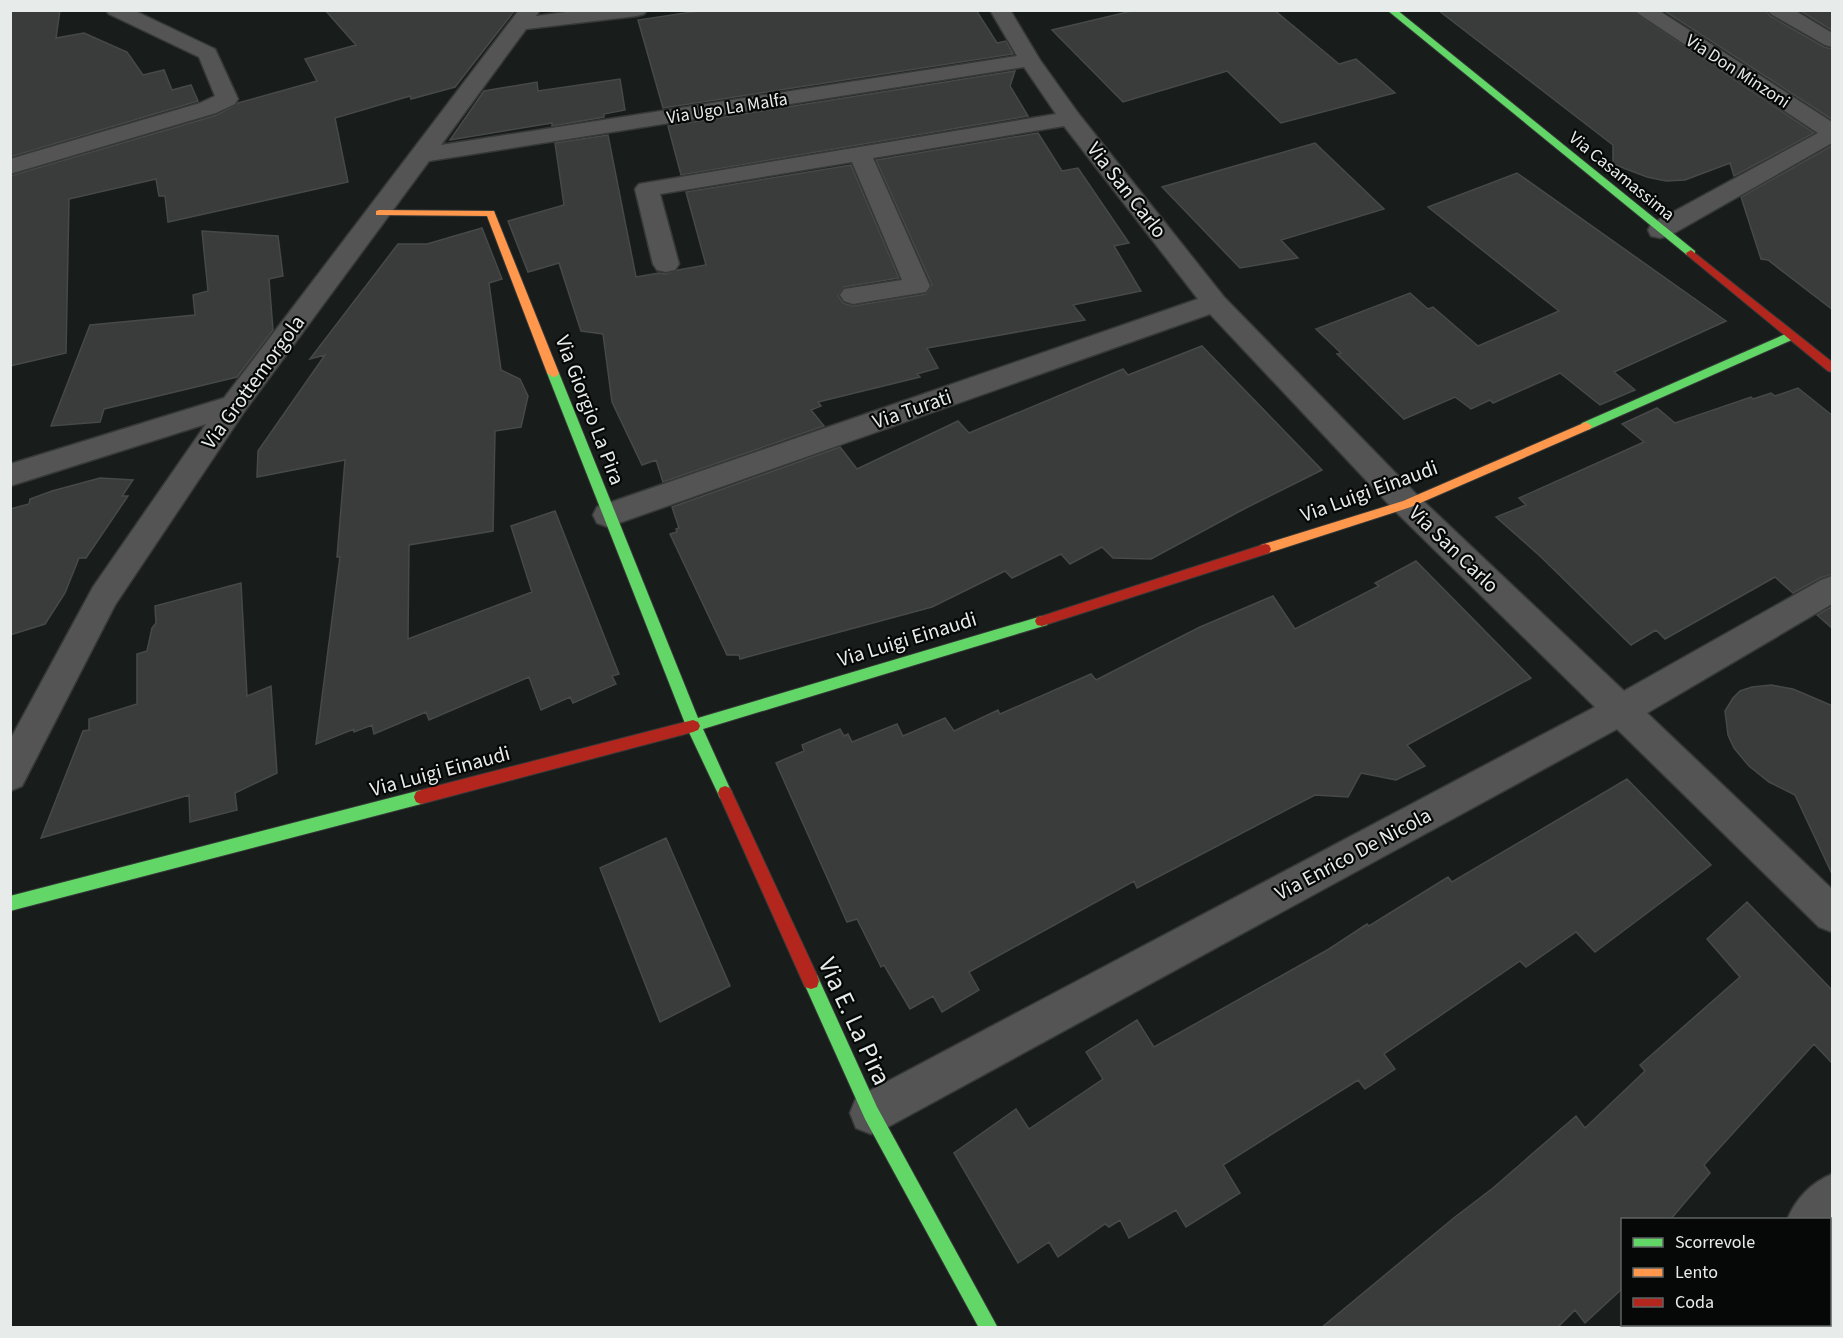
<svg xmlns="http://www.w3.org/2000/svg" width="1843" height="1338" font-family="'Source Sans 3',sans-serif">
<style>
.building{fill:#393c3b;stroke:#464948;stroke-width:1.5}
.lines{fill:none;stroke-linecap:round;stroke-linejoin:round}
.street-casing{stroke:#363938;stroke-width:3}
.fast-casing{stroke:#363938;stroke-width:2}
.slow-casing{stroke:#363938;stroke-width:2}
.jam-casing{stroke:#363938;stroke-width:2}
.street{fill:#545454;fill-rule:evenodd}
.fast{fill:#63d668;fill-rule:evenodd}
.slow{fill:#ff974d;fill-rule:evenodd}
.jam{fill:#b3261e;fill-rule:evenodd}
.labels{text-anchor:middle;stroke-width:4.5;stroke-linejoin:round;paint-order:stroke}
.far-street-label{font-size:18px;fill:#e7ecea;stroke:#050807}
.street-label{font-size:21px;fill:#e7ecea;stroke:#050807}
.near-street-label{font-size:26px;fill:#e7ecea;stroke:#050807}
</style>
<rect width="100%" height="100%" fill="#181d1b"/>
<path class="building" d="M 10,10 L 60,10 L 56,38 L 84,33 L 127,52 L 143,75 L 164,70 L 172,90 L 191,85 L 198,101 L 10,157 Z
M 325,10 L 515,10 L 455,87 L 411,99 L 410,96 L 335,118 L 348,182 L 168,222 L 165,196 L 159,196 L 156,179 L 69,199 L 66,353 L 10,366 L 10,176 L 217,115 L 238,103 L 317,81 L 305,59 L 356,45 Z
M 705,10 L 976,10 L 997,43 L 1006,41 L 1013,54 L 663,108 L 638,20 Z
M 1136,10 L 1274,10 L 1339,64 L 1356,59 L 1395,93 L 1281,123 L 1227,71 L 1123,102 L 1052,30 Z
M 1438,10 L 1631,10 L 1814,133 L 1734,176 L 1730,163 L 1685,180 L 1666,181 L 1647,177 L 1613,164 L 1613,145 Z
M 1663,10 L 1766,10 L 1770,16 L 1824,47 L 1833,49 L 1833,120 Z
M 1799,10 L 1833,10 L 1833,31 Z
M 1015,71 L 1010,86 L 1028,116 L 681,175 L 668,126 Z
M 620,79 L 625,110 L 604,114 L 604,117 L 552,126 L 552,123 L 450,140 L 484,91 L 537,82 L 538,91 Z
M 1038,133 L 1062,171 L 1078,168 L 1129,243 L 1114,246 L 1141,291 L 1073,305 L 1085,320 L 927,348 L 938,368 L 917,374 L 920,377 L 818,402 L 821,406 L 811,410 L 824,426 L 663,482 L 656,460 L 642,465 L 612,402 L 603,334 L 581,331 L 559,263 L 528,272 L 508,221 L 564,205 L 555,143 L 608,135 L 636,277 L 659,273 L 666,274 L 678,270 L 706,265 L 686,192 L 851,165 L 899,278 L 844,287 L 838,296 L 843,303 L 853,306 L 926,294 L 932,285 L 876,160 Z
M 1315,143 L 1384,209 L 1281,240 L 1298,258 L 1240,268 L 1162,187 Z
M 1833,145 L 1833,310 L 1768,260 L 1761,259 L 1741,197 Z
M 1517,173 L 1726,321 L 1614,372 L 1635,390 L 1600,405 L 1560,373 L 1493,403 L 1490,400 L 1471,409 L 1455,397 L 1404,419 L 1337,354 L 1341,353 L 1316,329 L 1410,293 L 1428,309 L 1433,307 L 1478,346 L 1559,311 L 1428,207 Z
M 482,228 L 502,279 L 489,283 L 501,370 L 520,379 L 528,396 L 521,427 L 495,431 L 493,531 L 409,545 L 408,639 L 532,592 L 511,526 L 555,511 L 619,674 L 612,676 L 616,684 L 573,703 L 570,697 L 541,710 L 529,677 L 429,720 L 426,712 L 374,734 L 372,725 L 354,732 L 354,729 L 316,744 L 340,557 L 337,557 L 345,460 L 257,477 L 258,451 L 325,355 L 310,359 L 398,244 L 427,244 Z
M 202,231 L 278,236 L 283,276 L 269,279 L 273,330 L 237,377 L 104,409 L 100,422 L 51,426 L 90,325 L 195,315 L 193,295 L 208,291 Z
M 1202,346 L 1322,470 L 1242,510 L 1151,559 L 1113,558 L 1102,547 L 1070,564 L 1061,554 L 1012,578 L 1005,571 L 932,607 L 740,659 L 739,655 L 727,655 L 670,534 L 677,532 L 676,529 L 679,528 L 672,507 L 840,447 L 857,469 L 958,421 L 969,433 L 1123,369 L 1128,375 Z
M 1798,388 L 1833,416 L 1833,574 L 1820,578 L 1793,593 L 1775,577 L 1665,639 L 1656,630 L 1631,645 L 1540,556 L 1496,517 L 1526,505 L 1519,498 L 1644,442 L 1622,424 L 1657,408 L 1675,423 L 1751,397 L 1753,399 L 1771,393 L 1775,396 Z
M 100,478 L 133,480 L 122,496 L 128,496 L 86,558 L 79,558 L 65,593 L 45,624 L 10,635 L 10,509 L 29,504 L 30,499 L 52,491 Z
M 1416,561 L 1531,678 L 1407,745 L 1425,766 L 1396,780 L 1361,773 L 1348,797 L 1315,795 L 1137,888 L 1134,881 L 969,972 L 979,990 L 942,1012 L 933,996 L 910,1009 L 884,965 L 881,967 L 857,919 L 847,922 L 776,763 L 804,751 L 802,745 L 840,729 L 844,736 L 848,734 L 852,742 L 897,724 L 903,736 L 945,718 L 954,731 L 998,710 L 1000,714 L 1091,674 L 1096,680 L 1200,627 L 1273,596 L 1295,629 L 1379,586 L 1375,583 Z
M 241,583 L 247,696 L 271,686 L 277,773 L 235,793 L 237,810 L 190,822 L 189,795 L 41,838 L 83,731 L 89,730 L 89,719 L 137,704 L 137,654 L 147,651 L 152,628 L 156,623 L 155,606 Z
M 1833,606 L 1833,629 L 1817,615 Z
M 1771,685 L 1793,689 L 1833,706 L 1833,876 L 1795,795 L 1769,782 L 1749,766 L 1734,748 L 1728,735 L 1725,711 L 1733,698 L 1740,691 L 1752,687 Z
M 1627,779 L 1711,865 L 1595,952 L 1576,932 L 1526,967 L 1520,961 L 1384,1054 L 1395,1069 L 1365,1089 L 1358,1080 L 1223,1165 L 1240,1193 L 1186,1227 L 1176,1210 L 1129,1238 L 1120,1220 L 1109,1227 L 1105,1224 L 1058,1257 L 1049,1242 L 1018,1263 L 954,1153 L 1016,1109 L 1029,1129 L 1103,1079 L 1086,1052 L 1137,1020 L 1154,1047 L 1329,949 L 1367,924 L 1369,926 L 1448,877 L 1452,882 Z
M 666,838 L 730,986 L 660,1022 L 600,868 Z
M 1747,902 L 1833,991 L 1833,1064 L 1814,1044 L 1704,1165 L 1710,1173 L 1670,1220 L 1623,1220 L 1623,1288 L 1585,1323 L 1575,1310 L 1557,1328 L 1321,1328 L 1455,1217 L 1493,1188 L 1576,1116 L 1585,1128 L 1645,1071 L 1640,1065 L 1740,977 L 1707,939 Z"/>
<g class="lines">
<defs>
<path id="street" d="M 106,10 L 133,10 L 215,49 L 238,99 L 235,104 L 216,113 L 10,174 L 10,159 L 200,103 L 215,96 L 199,57 L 109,14 Z
M 519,10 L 540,10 L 536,16 L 581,10 L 647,10 L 644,14 L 637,16 L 526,29 L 441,145 L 1017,56 L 990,10 L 1010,10 L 1040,60 L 1078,113 L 1224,297 L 1418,496 L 1624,691 L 1821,580 L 1832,576 L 1832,604 L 1647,713 L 1832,889 L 1832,932 L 1819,927 L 1617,729 L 886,1128 L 871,1134 L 856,1128 L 850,1113 L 856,1098 L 1595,707 L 1396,512 L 1210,314 L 619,523 L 608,527 L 597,523 L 593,515 L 597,507 L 1198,299 L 1064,126 L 873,158 L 930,286 L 926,292 L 853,304 L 844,301 L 840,295 L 844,289 L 902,280 L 852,162 L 660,194 L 679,264 L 675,270 L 666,272 L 657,270 L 653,264 L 635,189 L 639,184 L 1056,114 L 1024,67 L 429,161 L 244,412 L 115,605 L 22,786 L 10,791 L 10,740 L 93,587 L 206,424 L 10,486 L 10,464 L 224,398 Z
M 1633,10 L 1658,10 L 1832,122 L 1832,143 L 1669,236 L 1660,238 L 1651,236 L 1648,230 L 1651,224 L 1818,133 Z
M 1768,10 L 1794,10 L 1832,33 L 1832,47 L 1825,45 L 1771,14 Z
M 1832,1174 L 1832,1227 L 1830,1230 L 1830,1220 L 1787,1220 C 1796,1198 1811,1183 1832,1174 Z
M 1683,1324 L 1730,1324 L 1728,1328 L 1681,1328 Z"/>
<path id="fast" d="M 1387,10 L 1397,10 L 1695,251 L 1695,255 L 1687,255 Z
M 1790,332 L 1794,333 L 1794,339 L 1590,429 L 1586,430 L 1580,426 L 1582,423 Z
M 553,369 L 559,373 L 698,718 L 1042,616 L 1047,617 L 1049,621 L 1047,625 L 703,729 L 732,793 L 730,798 L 725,800 L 720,798 L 686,726 L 547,373 Z
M 421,790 L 426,792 L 428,797 L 426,802 L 421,804 L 10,911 L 10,896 Z
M 811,973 L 817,975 L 877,1107 L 998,1328 L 979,1328 L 865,1119 L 803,981 L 805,975 Z"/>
<path id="slow" d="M 379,210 L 494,211 L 559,373 L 557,376 L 553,377 L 547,373 L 487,216 L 376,215 L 376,211 Z
M 1586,422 L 1592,426 L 1590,429 L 1411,507 L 1265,554 L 1259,549 L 1261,545 L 1403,501 Z"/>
<path id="jam" d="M 1691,250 L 1832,362 L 1832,372 L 1828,371 L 1687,255 L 1686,253 Z
M 1265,544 L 1269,545 L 1271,549 L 1269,553 L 1042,626 L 1037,625 L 1035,621 L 1037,617 L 1042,616 Z
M 693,720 L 698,722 L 700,726 L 698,730 L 693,732 L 421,804 L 416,802 L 414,797 L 416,792 L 421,790 Z
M 725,786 L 730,788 L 817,975 L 819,981 L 817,987 L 811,989 L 805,987 L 718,793 L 720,788 Z"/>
</defs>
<use href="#street" class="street-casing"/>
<use href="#fast" class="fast-casing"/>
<use href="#slow" class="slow-casing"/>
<use href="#jam" class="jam-casing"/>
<use href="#street" class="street"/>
<use href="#fast" class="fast"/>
<use href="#slow" class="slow"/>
<use href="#jam" class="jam"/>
</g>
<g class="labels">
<g class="far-street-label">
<text transform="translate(1738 71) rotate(33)" y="6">Via Don Minzoni</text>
<text transform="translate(727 108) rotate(-9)" y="6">Via Ugo La Malfa</text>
<text transform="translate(1622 176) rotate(39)" y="6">Via Casamassima</text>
</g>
<g class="street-label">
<text transform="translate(1127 190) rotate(52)" y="7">Via San Carlo</text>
<text transform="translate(253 382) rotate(-54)" y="7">Via Grottemorgola</text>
<text transform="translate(912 409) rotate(-19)" y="7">Via Turati</text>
<text transform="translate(590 410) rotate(69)" y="7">Via Giorgio La Pira</text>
<text transform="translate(1369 491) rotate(-20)" y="7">Via Luigi Einaudi</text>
<text transform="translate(1454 549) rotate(44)" y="7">Via San Carlo</text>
<text transform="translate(907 639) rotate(-17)" y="7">Via Luigi Einaudi</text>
<text transform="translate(440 771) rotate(-15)" y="7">Via Luigi Einaudi</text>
<text transform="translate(1353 854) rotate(-28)" y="7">Via Enrico De Nicola</text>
</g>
<g class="near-street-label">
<text transform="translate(855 1021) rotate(65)" y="9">Via E. La Pira</text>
</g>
</g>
<rect width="1843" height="1338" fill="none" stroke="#e7ecea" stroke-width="24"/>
<rect x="1621" y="1218" width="210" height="108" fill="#050807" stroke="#5f6362" stroke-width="1.5"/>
<rect x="1633" y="1238" width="30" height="9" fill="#63d668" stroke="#5f6362" stroke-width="1.5"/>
<text x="1675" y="1248" font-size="18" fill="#e7ecea">Scorrevole</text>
<rect x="1633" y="1268" width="30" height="9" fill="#ff974d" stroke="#5f6362" stroke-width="1.5"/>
<text x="1675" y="1278" font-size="18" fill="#e7ecea">Lento</text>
<rect x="1633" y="1298" width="30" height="9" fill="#b3261e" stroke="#5f6362" stroke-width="1.5"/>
<text x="1675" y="1308" font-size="18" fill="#e7ecea">Coda</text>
</svg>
